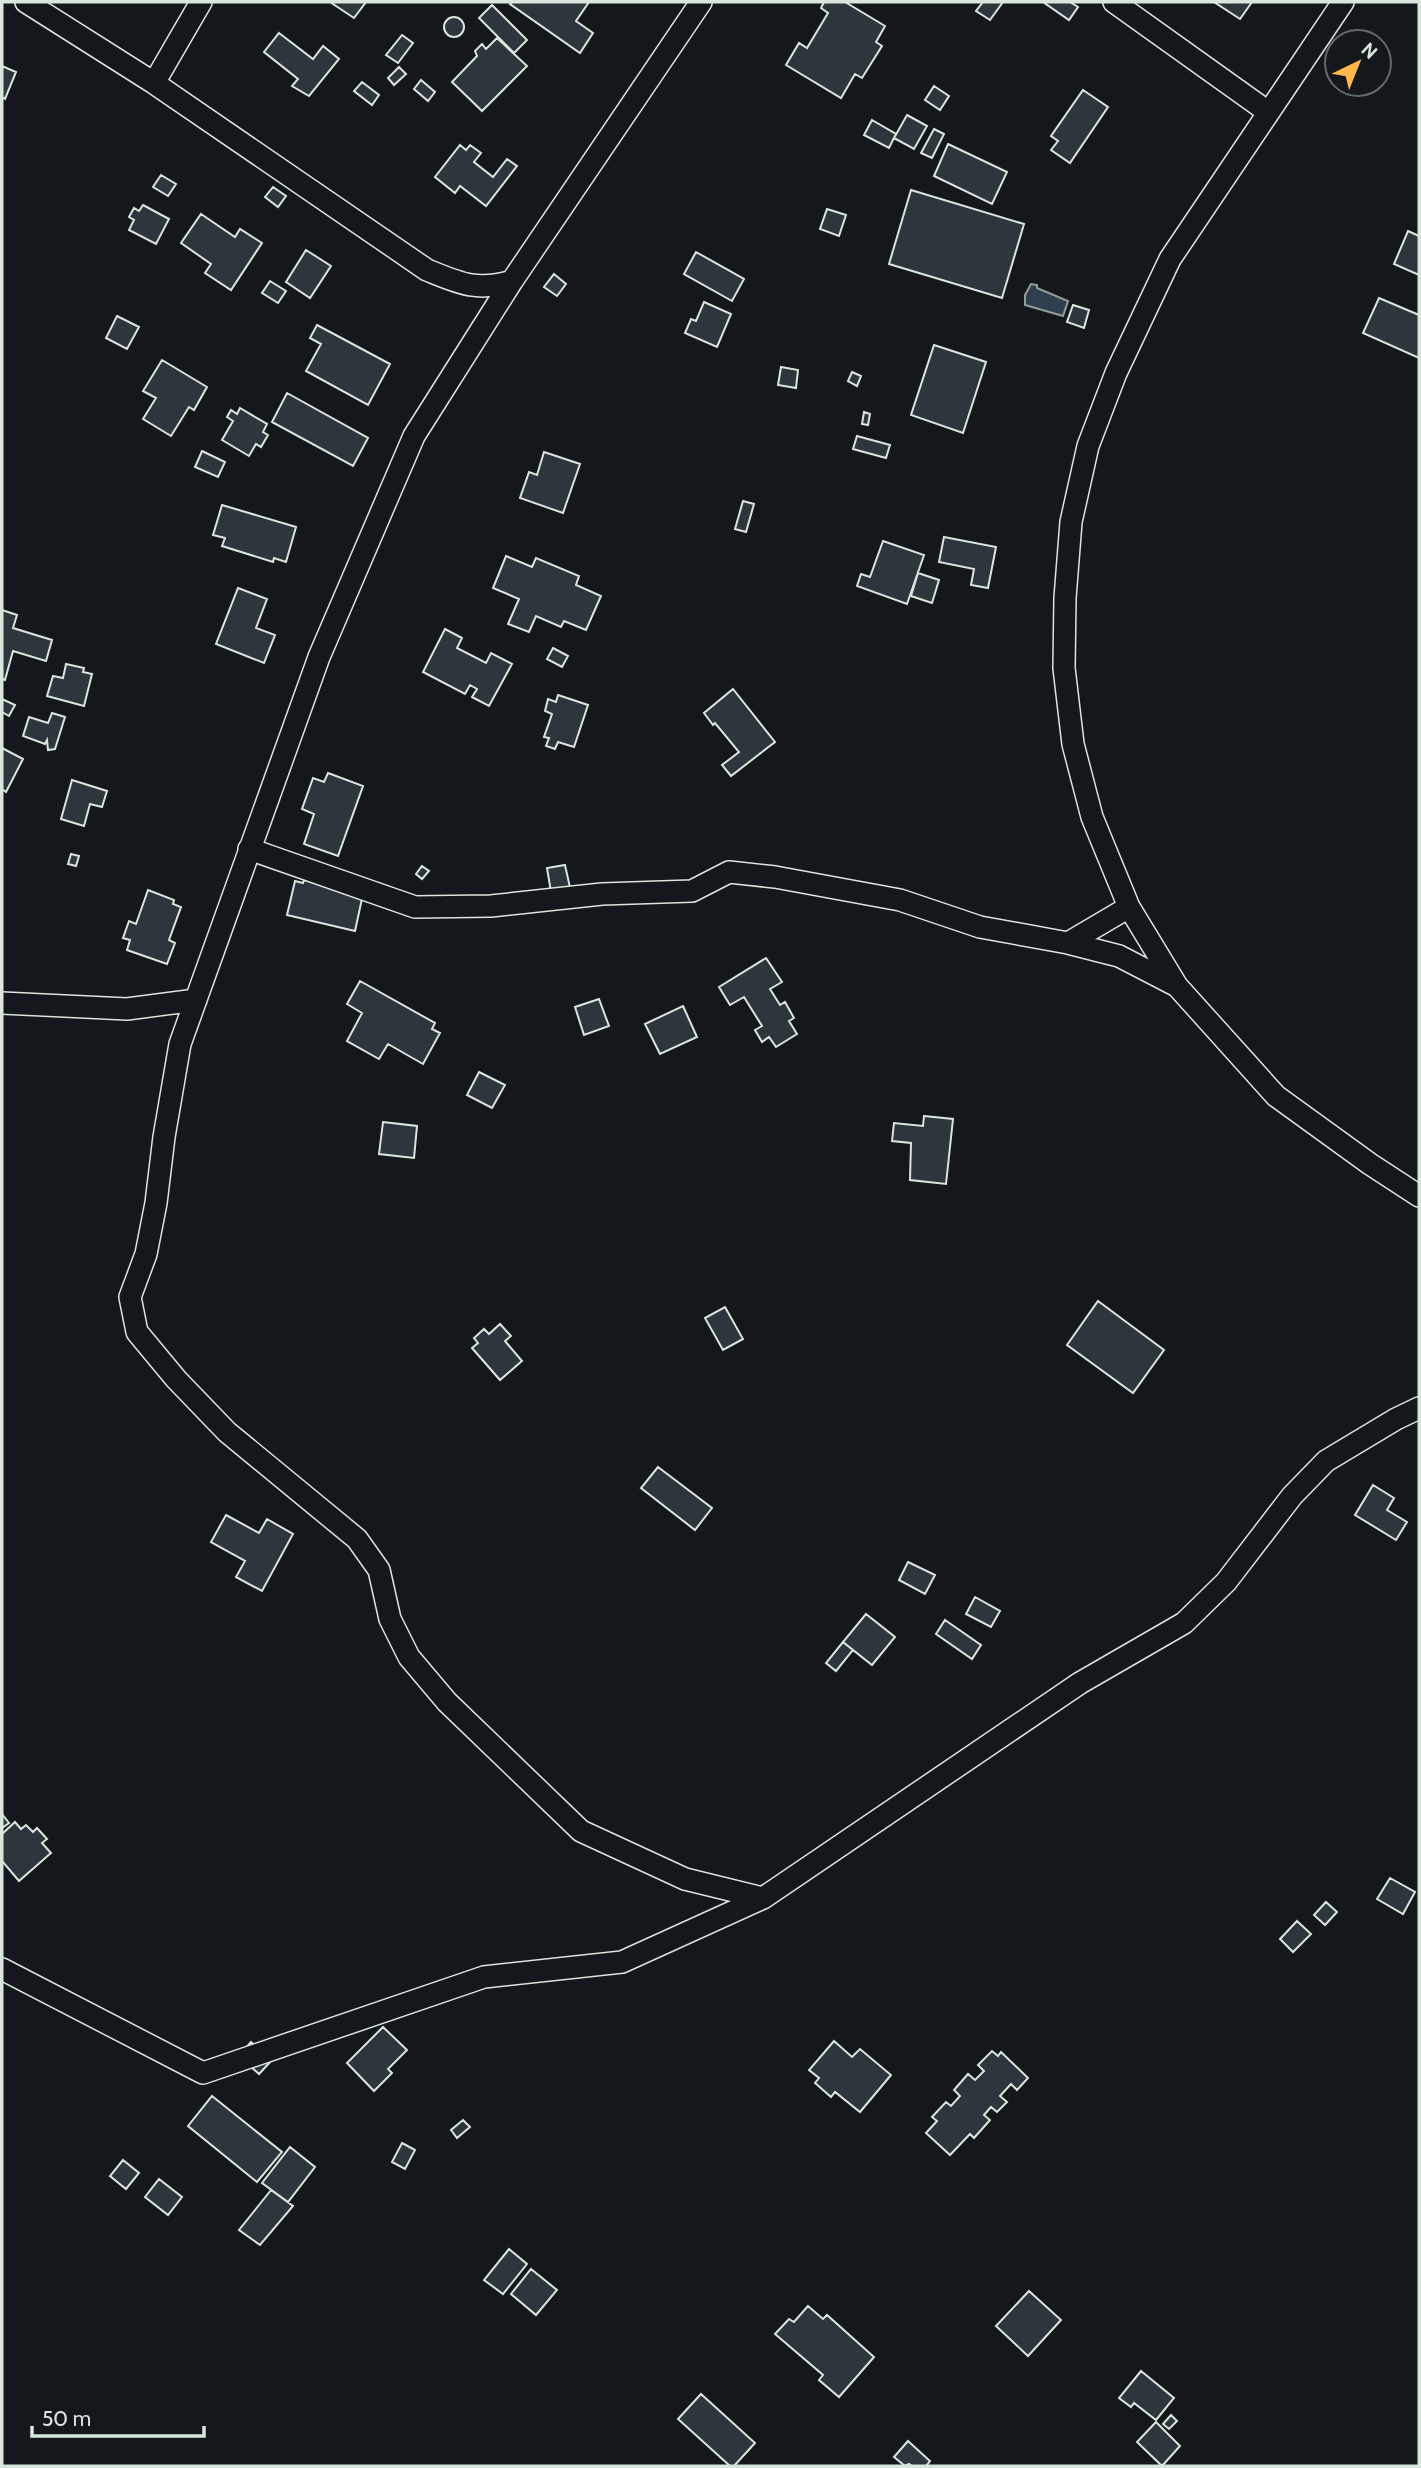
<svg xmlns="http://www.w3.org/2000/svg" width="1421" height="2468" font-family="Cabin,sans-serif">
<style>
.water{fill:#2f3f4d;stroke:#939e99;stroke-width:2}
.building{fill:#2c363c;stroke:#d8e6dc;stroke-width:2}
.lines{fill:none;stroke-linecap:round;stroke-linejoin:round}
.street-casing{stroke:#d8e6dc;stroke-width:24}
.street{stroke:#14181c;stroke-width:21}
</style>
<rect width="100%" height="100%" fill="#14181c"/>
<path class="water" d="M 1031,284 L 1037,285 L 1037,288 L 1068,301 L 1063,316 L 1025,305 L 1025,295 Z"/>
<path class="building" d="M 330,2 L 366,2 L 354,18 Z
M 512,2 L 589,2 L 576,21 L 593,33 L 580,53 L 510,4 Z
M 824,2 L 845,2 L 885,26 L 876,42 L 882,46 L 862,78 L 855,74 L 841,98 L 786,65 L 799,43 L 807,48 L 828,13 L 821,8 Z
M 983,2 L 1003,2 L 990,20 L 976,11 Z
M 1043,2 L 1070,2 L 1078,7 L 1069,20 Z
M 1214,2 L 1252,2 L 1240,19 Z
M 492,5 L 527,40 L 514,53 L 479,18 Z
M444 27a10 10 0 1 1 20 0a10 10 0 1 1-20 0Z
M 279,33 L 313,59 L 323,46 L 339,59 L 309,96 L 292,86 L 298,79 L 264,52 Z
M 402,35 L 413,43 L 398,63 L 386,55 Z
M 497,38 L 527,66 L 482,111 L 452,82 L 477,56 L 475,51 L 482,44 L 486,49 Z
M 2,66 L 16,72 L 5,99 L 2,97 Z
M 399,67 L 406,74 L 394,85 L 388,78 Z
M 421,80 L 435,92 L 428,101 L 414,89 Z
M 362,82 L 379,95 L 372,105 L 354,91 Z
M 934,86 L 949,96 L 940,110 L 925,100 Z
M 1083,90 L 1108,107 L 1070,163 L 1051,150 L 1058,141 L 1051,136 Z
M 907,115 L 927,126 L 914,149 L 894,138 Z
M 872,120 L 896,134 L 889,148 L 864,135 Z
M 934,129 L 944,134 L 932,158 L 921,153 Z
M 948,144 L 1007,172 L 992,204 L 934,176 Z
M 460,145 L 466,150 L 470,145 L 481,153 L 474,162 L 493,177 L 507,159 L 517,166 L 486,206 L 460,186 L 455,193 L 435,177 Z
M 161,175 L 176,184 L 168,196 L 153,187 Z
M 273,187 L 286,196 L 278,207 L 265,197 Z
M 911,190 L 1024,224 L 1002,298 L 889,264 Z
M 143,205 L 169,219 L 156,244 L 129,230 L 134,220 L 129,217 L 134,208 L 139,211 Z
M 827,209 L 846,215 L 839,236 L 820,229 Z
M 201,214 L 235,237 L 240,229 L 262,243 L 231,290 L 205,273 L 211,264 L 181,243 Z
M 1408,231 L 1419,236 L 1419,275 L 1394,264 Z
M 306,250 L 331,266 L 310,298 L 286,282 Z
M 696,252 L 744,279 L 732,301 L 684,274 Z
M 554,274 L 566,284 L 557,296 L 544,287 Z
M 270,281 L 286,291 L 278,303 L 262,293 Z
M 1379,298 L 1419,315 L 1419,358 L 1363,333 Z
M 704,302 L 731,314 L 717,347 L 685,333 L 691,319 L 696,321 Z
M 1073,305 L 1089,310 L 1084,328 L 1067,322 Z
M 117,316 L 139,327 L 127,349 L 106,338 Z
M 317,325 L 390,364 L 368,405 L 306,371 L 321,344 L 310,338 Z
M 934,345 L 986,362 L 963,433 L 911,415 Z
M 162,360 L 207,387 L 194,410 L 189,407 L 171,436 L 143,419 L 156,398 L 143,391 Z
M 781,367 L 798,370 L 796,388 L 778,385 Z
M 852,372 L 861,376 L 857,386 L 848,381 Z
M 287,393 L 368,438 L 353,466 L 272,422 Z
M 240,408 L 267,424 L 263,432 L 268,435 L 261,447 L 256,444 L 249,456 L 222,440 L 233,421 L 227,417 L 231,410 L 237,414 Z
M 864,412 L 870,414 L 868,425 L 862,424 Z
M 857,436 L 890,445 L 886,458 L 853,449 Z
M 202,451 L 225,462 L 218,477 L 195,467 Z
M 544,452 L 580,464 L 563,513 L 520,498 L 529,472 L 537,475 Z
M 743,501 L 754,504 L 746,532 L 735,529 Z
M 222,505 L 296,527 L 286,562 L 274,558 L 273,562 L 222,546 L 225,538 L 213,535 Z
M 944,537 L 996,547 L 988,588 L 971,585 L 974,569 L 939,562 Z
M 883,541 L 924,555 L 907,604 L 857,586 L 861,574 L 870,577 Z
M 506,556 L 532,567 L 536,558 L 579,576 L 576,585 L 601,596 L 586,630 L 564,621 L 561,627 L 536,616 L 529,632 L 508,624 L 519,599 L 493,588 Z
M 918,573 L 939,580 L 932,603 L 911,596 Z
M 238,588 L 267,599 L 256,628 L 275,635 L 264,663 L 216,644 Z
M 2,610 L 17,615 L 13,628 L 52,640 L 46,661 L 13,651 L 5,680 L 2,679 Z
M 445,629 L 462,638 L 457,648 L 486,663 L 491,653 L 512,664 L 489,706 L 472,697 L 477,689 L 470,685 L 465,694 L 423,672 Z
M 553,648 L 568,656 L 562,667 L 547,659 Z
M 66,664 L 84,668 L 83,672 L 92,674 L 84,706 L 47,696 L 53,676 L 63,678 Z
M 733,689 L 775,742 L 731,776 L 722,765 L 739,752 L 715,723 L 713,725 L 704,713 Z
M 558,695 L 588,705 L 574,747 L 558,742 L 555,749 L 546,746 L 549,738 L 544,737 L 552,714 L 545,711 L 548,699 L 556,702 Z
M 2,699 L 15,705 L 9,716 L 2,712 Z
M 52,713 L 65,717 L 55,749 L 48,750 L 47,740 L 45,744 L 23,736 L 29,717 L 48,723 Z
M 2,748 L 23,759 L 6,792 L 2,789 Z
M 328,773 L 363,786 L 338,856 L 304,844 L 314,814 L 302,809 L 313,778 L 324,782 Z
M 72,780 L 107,791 L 102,807 L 90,804 L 84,826 L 61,819 Z
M 71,854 L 79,856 L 76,866 L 68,864 Z
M 565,865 L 571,892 L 551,892 L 547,868 Z
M 422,866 L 429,871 L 422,879 L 416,874 Z
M 304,880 L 363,894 L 355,931 L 287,915 L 295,881 L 303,883 Z
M 148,890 L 174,900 L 173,904 L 181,907 L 169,940 L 175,943 L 167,964 L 127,950 L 130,940 L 123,938 L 129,921 L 136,924 Z
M 766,958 L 782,982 L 770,989 L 780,1005 L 785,1002 L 794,1018 L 789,1021 L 797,1034 L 776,1047 L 769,1037 L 762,1042 L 755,1030 L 762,1026 L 744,997 L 730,1005 L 719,987 Z
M 360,981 L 435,1023 L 432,1029 L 440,1033 L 423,1064 L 388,1044 L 379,1059 L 347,1041 L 362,1013 L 347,1004 Z
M 599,999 L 609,1026 L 584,1035 L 575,1007 Z
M 683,1006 L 697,1037 L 660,1054 L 645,1024 Z
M 479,1072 L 505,1085 L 492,1108 L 467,1095 Z
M 924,1116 L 953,1119 L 946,1184 L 910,1180 L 911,1143 L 892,1141 L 894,1123 L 923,1126 Z
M 383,1122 L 417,1126 L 414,1158 L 379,1154 Z
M 1098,1301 L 1164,1350 L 1133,1393 L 1067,1345 Z
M 725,1307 L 743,1339 L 723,1350 L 705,1318 Z
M 500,1324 L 511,1336 L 505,1341 L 522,1361 L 500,1380 L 472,1348 L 478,1343 L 474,1338 L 484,1329 L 489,1334 Z
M 658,1467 L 712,1508 L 695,1530 L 641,1488 Z
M 1373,1485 L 1394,1498 L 1387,1510 L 1407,1522 L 1396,1540 L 1355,1515 Z
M 226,1515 L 259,1533 L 267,1519 L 293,1534 L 262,1591 L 236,1577 L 245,1561 L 211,1542 Z
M 908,1562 L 935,1575 L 925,1594 L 899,1580 Z
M 975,1597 L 1000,1611 L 991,1627 L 966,1614 Z
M 866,1614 L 895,1637 L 872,1665 L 843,1642 Z
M 945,1620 L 981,1645 L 972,1659 L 936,1634 Z
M 843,1642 L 853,1650 L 836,1671 L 826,1663 Z
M 2,1814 L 9,1823 L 2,1828 Z
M 15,1822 L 21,1829 L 26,1825 L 33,1832 L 37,1828 L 47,1839 L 42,1843 L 51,1853 L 19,1881 L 2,1861 L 2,1834 Z
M 1390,1878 L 1415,1892 L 1403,1914 L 1377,1899 Z
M 1326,1902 L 1337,1912 L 1325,1925 L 1314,1915 Z
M 1297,1921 L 1311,1934 L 1293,1952 L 1280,1939 Z
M 383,2027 L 407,2050 L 388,2069 L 392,2073 L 374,2091 L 347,2063 Z
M 834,2041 L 852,2057 L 860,2049 L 891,2075 L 860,2112 L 835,2092 L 831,2097 L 815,2083 L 819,2078 L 809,2070 Z
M 251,2042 L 272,2060 L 259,2074 L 239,2056 Z
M 992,2051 L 998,2056 L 1001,2052 L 1028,2078 L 1017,2090 L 1011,2084 L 1000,2096 L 1007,2102 L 997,2112 L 991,2107 L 984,2115 L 990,2120 L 974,2138 L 970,2134 L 950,2155 L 926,2133 L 937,2121 L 932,2117 L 946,2102 L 951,2106 L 960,2096 L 954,2090 L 968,2074 L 975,2080 L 984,2071 L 978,2065 Z
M 212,2096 L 282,2152 L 257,2182 L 188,2126 Z
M 463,2120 L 470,2127 L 457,2138 L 451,2130 Z
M 402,2143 L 415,2150 L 405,2169 L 392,2162 Z
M 290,2147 L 315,2167 L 288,2202 L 262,2183 Z
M 123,2160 L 139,2173 L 126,2189 L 110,2176 Z
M 159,2179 L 182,2197 L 168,2215 L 145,2197 Z
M 271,2190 L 293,2206 L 260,2245 L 239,2230 Z
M 509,2249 L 527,2264 L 503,2294 L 484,2280 Z
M 531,2269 L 557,2290 L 536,2315 L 511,2294 Z
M 1029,2291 L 1061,2320 L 1028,2356 L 996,2326 Z
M 808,2306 L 823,2319 L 827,2315 L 874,2357 L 839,2397 L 819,2380 L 823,2375 L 775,2334 L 789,2319 L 794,2322 Z
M 1141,2371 L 1174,2398 L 1156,2420 L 1134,2403 L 1131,2407 L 1119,2398 Z
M 701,2394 L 755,2443 L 734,2466 L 730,2466 L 678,2419 Z
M 1171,2415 L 1177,2421 L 1169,2429 L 1163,2424 Z
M 1156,2422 L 1180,2446 L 1162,2466 L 1137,2442 Z
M 908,2441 L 930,2461 L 926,2466 L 912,2466 L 909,2464 L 905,2466 L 894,2457 Z"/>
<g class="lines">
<defs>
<path id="street" d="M 26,2 L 154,83 L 427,270 C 459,283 477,292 512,281
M 701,2 L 512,281 L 414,436 L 319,657 L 180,1044 L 164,1137 L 156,1203 L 146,1254 L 130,1297 L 137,1332 L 176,1379 L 227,1432 L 357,1539 L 379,1570 L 390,1619 L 409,1657 L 447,1702 L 581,1831 L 685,1879 L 763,1898
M 1114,2 L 1268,112
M 1343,2 L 1170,259 L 1116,373 L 1088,446 L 1071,522 L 1065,598 L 1064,668 L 1073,744 L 1092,817 L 1129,907 L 1177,986 L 1276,1096 L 1370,1164 L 1419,1196
M 154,83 L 201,2
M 249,849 L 415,907 L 491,906 L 602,894 L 692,891 L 729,872 L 775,877 L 900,900 L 980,927 L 1068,943 L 1119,956 L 1177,986
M 1068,943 L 1129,907
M 2,1003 L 127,1009 L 196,1000
M 2,1969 L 203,2073 L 484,1977 L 622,1962 L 763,1898 L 1080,1683 L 1184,1623 L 1226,1582 L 1292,1496 L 1326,1461 L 1396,1419 L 1419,1408"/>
</defs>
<use href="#street" class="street-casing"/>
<use href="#street" class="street"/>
</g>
<rect width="1421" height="2468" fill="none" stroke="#d8e6dc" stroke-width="7"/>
<g transform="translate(1358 63) rotate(43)"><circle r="33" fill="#14181c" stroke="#626a69" stroke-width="2"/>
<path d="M0-5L12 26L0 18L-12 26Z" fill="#ffb74d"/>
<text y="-10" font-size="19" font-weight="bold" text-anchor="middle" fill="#d8e6dc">N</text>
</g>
<path d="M32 2426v10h172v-10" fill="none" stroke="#d8e6dc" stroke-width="3.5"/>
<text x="42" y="2426" font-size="21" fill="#d8e6dc" stroke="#14181c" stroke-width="5" paint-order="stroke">50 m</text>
</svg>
